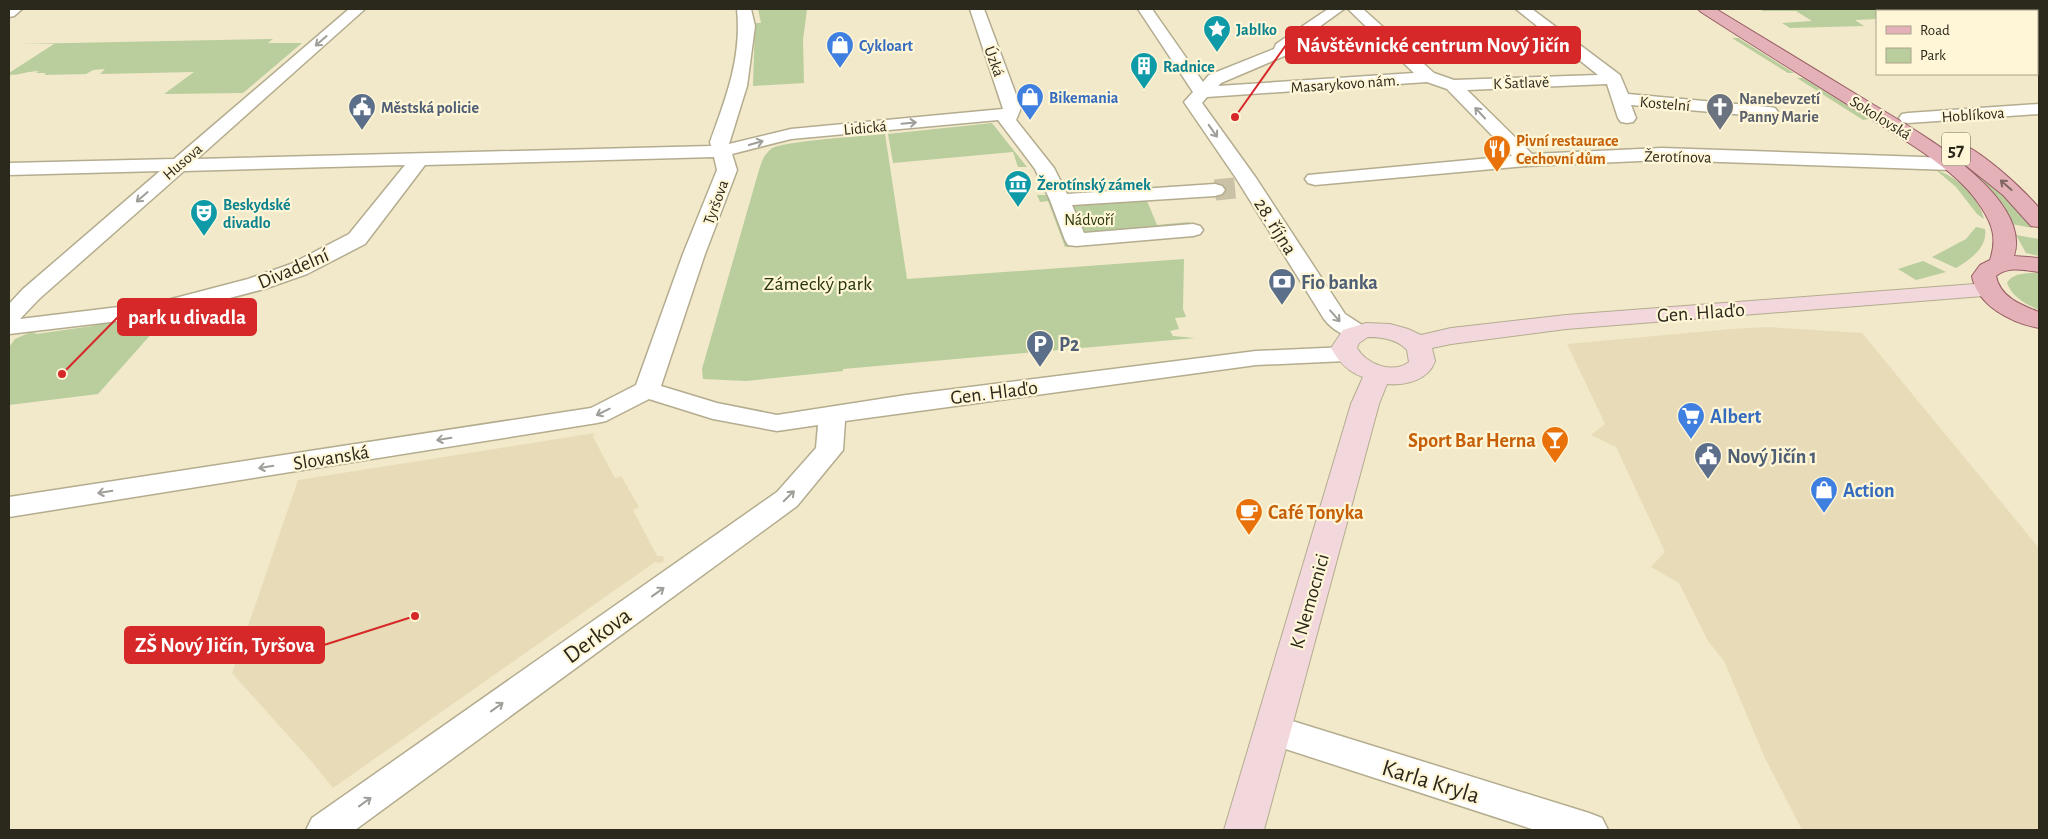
<svg xmlns="http://www.w3.org/2000/svg" width="2048" height="839" font-family="'Alegreya Sans',sans-serif">
<style>
.built{fill:#e7dcb7}
.green{fill:#b9cd9d}
.lines{fill:none;stroke-linecap:round;stroke-linejoin:round}
.street-tunnel{stroke:#c9c2a7;stroke-width:21;stroke-dasharray:21 11;stroke-linecap:butt}
.street-casing{stroke:#b4ac8f;stroke-width:3}
.secondary-casing{stroke:#b4ac8f;stroke-width:2}
.primary-casing{stroke:#985f64;stroke-width:2}
.street{fill:#fff;fill-rule:evenodd}
.secondary{fill:#f2d8dc;fill-rule:evenodd}
.primary{fill:#e5b1b9;fill-rule:evenodd}
.oneway{stroke:#a09e99}
.oneway2{stroke:#7f6663}
.labels{text-anchor:middle;stroke-width:4.5;stroke-linejoin:round;paint-order:stroke}
.far-culture-label{font-size:16px;font-weight:bold;fill:#0d838f;stroke:#fff6d7;text-anchor:start}
.far-shop-label{font-size:16px;font-weight:bold;fill:#366cbe;stroke:#fff6d7;text-anchor:start}
.far-street-label{font-size:16px;fill:#2b281c;stroke:#fff6d7}
.far-worship-label{font-size:16px;font-weight:bold;fill:#5b616d;stroke:#fff6d7;text-anchor:start}
.far-service-label{font-size:16px;font-weight:bold;fill:#4e5e75;stroke:#fff6d7;text-anchor:start}
.far-food-label{font-size:16px;font-weight:bold;fill:#c56008;stroke:#fff6d7;text-anchor:start}
.far-park-label{font-size:16px;fill:#26350a;stroke:#fff6d7}
.shield{fill:#fff6d7;stroke:#6b6654;stroke-width:1}
.shield-label{font-size:19px;font-weight:bold;fill:#2b281c}
.street-label{font-size:20px;fill:#2b281c;stroke:#fff6d7}
.service-label{font-size:20px;font-weight:bold;fill:#4e5e75;stroke:#fff6d7;text-anchor:start}
.park-label{font-size:20px;fill:#26350a;stroke:#fff6d7}
.shop-label{font-size:20px;font-weight:bold;fill:#366cbe;stroke:#fff6d7;text-anchor:start}
.food-label{font-size:20px;font-weight:bold;fill:#c56008;stroke:#fff6d7;text-anchor:end}
.near-street-label{font-size:24px;fill:#2b281c;stroke:#fff6d7}
.leader{fill:none;stroke:#d62828;stroke-width:2}
.callout-dot{fill:#d62828;stroke:#fff6d7;stroke-width:2}
.callout{fill:#d62828;stroke:#d62828;stroke-width:2}
.callout-label{font-size:21px;text-anchor:middle;font-weight:bold;fill:#fff}
</style>
<rect width="100%" height="100%" fill="#f1e9ca"/>
<path class="built" d="M 1768,327 L 1862,333 L 2039,548 L 2039,830 L 1802,830 L 1765,758 L 1724,661 L 1708,641 L 1679,583 L 1651,567 L 1665,552 L 1616,447 L 1591,435 L 1605,424 L 1567,344 L 1731,329 Z
M 595,433 L 593,437 L 615,478 L 621,476 L 639,507 L 633,510 L 657,556 L 663,556 L 664,560 L 661,563 L 655,562 L 333,788 L 312,762 L 232,673 L 298,480 Z"/>
<path class="green" d="M 758,9 L 807,9 L 803,40 L 804,83 L 753,86 L 755,23 L 761,23 Z
M 1759,9 L 2001,9 L 2006,11 L 1877,11 L 1877,19 L 1855,20 L 1864,26 L 1790,28 L 1782,23 L 1812,21 L 1796,11 L 1763,11 Z
M 1732,38 L 1738,38 L 1794,73 L 1788,73 Z
M 273,39 L 268,43 L 302,43 L 243,93 L 164,94 L 194,72 L 100,74 L 105,69 L 93,70 L 86,74 L 44,75 L 46,73 L 36,73 L 39,71 C 28,71 20,75 9,75 L 9,73 L 54,44 L 19,44 Z
M 1797,78 L 1803,78 L 1869,119 L 1863,120 Z
M 992,123 L 1027,167 L 1018,167 L 1013,152 L 893,163 L 888,134 Z
M 885,134 L 907,279 L 1184,259 L 1183,309 L 1186,317 L 1175,318 L 1179,329 L 1170,331 L 1173,336 L 1195,338 L 843,369 L 843,371 L 746,381 L 703,379 L 702,369 L 757,177 C 760,167 762,156 771,149 C 781,141 866,136 885,134 Z
M 1940,146 C 1974,169 2009,194 2033,228 L 2011,224 L 1936,147 Z
M 1936,170 C 1956,176 1979,197 1984,219 L 1977,214 L 1956,187 Z
M 1218,194 L 1147,201 L 1157,225 L 1189,222 L 1196,237 L 1065,247 L 1048,201 L 1040,202 L 1037,195 Z
M 1976,227 L 1985,229 C 1988,247 1970,260 1956,268 L 1932,257 L 1966,239 Z
M 2016,235 L 2039,239 L 2039,256 L 2026,253 Z
M 1923,261 L 1946,272 L 1916,280 L 1898,269 Z
M 2030,273 L 2039,273 L 2039,310 C 2026,304 2012,297 2007,283 C 2012,274 2021,274 2030,273 Z
M 200,303 L 182,322 L 161,323 L 98,394 L 9,405 L 9,347 L 15,339 L 31,332 L 37,334 L 92,326 L 112,319 Z"/>
<g class="lines">
<path class="street-tunnel" d="M 1215,190 L 1235,188"/>
<defs>
<path id="street" d="M 9,9 L 22,9 L 14,16 L 9,17 Z
M 349,9 L 365,9 L 197,159 L 711,146 L 710,142 C 726,98 742,57 737,9 L 751,9 L 755,26 L 747,86 L 729,144 L 791,129 L 1003,109 L 970,9 L 984,9 L 1021,108 L 1016,120 L 1054,168 L 1067,194 L 1215,184 L 1222,186 L 1225,190 L 1222,194 L 1215,196 L 1072,205 L 1084,233 L 1193,224 L 1200,226 L 1203,230 L 1200,234 L 1193,236 L 1076,246 L 1068,245 L 1065,240 L 1050,200 L 1035,169 L 998,120 L 791,139 L 732,154 L 737,170 L 705,254 L 661,386 L 717,403 L 777,415 L 906,395 L 1256,351 L 1346,347 L 1355,349 L 1358,354 L 1355,359 L 1346,361 L 1256,365 L 845,421 L 843,450 L 797,506 L 355,830 L 306,830 L 312,818 L 777,492 L 816,448 L 818,425 L 777,431 L 713,419 L 649,399 L 606,421 L 597,423 L 9,517 L 9,497 L 591,408 L 636,385 L 683,254 L 717,170 L 714,157 L 425,165 L 365,244 L 307,274 L 264,289 L 161,316 L 9,334 L 9,304 L 23,289 L 160,171 L 9,175 L 9,163 L 174,159 ZM 405,165 L 349,234 L 291,264 L 248,279 L 160,302 L 20,319 L 39,299 L 184,171 Z
M 1138,9 L 1152,9 L 1203,82 L 1209,75 L 1274,49 L 1276,44 L 1328,9 L 1344,9 L 1290,48 L 1289,54 L 1221,83 L 1218,86 L 1414,73 L 1348,9 L 1363,9 L 1434,73 L 1454,80 L 1598,75 L 1516,9 L 1532,9 L 1620,75 L 1628,94 L 1769,107 L 1775,108 L 1778,112 L 1775,116 L 1769,117 L 1631,105 L 1636,118 L 1633,122 L 1627,123 L 1621,122 L 1618,118 L 1607,84 L 1467,90 L 1532,154 L 1662,148 L 1951,158 L 1958,160 L 1961,164 L 1958,168 L 1951,170 L 1662,160 L 1527,166 L 1315,185 L 1308,183 L 1305,179 L 1308,175 L 1512,156 L 1447,89 L 1427,82 L 1207,97 L 1202,103 L 1256,178 L 1345,314 L 1365,327 L 1369,332 L 1365,337 C 1351,341 1333,331 1324,319 L 1236,178 L 1184,102 L 1193,92 Z
M 2039,104 L 2039,114 L 1908,123 L 1902,122 L 1899,118 L 1902,114 L 1908,113 Z
M 1273,715 L 1589,813 L 1602,818 L 1608,830 L 1535,830 L 1261,741 L 1256,730 L 1261,719 Z"/>
<path id="secondary" d="M 1988,283 L 1996,285 L 2000,290 L 1996,295 L 1566,329 L 1451,344 L 1432,348 L 1435,361 C 1429,380 1405,386 1387,384 L 1379,404 L 1264,830 L 1224,830 L 1351,404 L 1363,377 C 1348,372 1339,362 1331,348 L 1343,330 L 1366,323 L 1390,324 L 1408,329 L 1421,335 L 1451,328 L 1566,315 ZM 1368,337 C 1382,337 1397,339 1407,350 L 1409,362 C 1393,374 1367,365 1357,348 L 1359,343 Z"/>
<path id="primary" d="M 1698,9 L 1716,9 C 1767,40 1818,71 1869,102 C 1905,124 1944,146 1975,175 C 1996,194 2024,225 2014,256 L 2039,258 L 2039,272 C 2024,270 2008,266 1996,276 C 2000,297 2021,305 2039,312 L 2039,328 C 2012,323 1977,306 1972,276 L 1980,265 L 1990,260 C 1997,239 1993,225 1981,207 C 1957,168 1894,134 1855,109 C 1804,77 1752,45 1701,12 Z
M 1956,142 C 1979,148 2023,189 2039,208 L 2039,227 L 2031,226 L 2003,195 L 1949,152 L 1946,148 L 1949,144 Z"/>
</defs>
<use href="#street" class="street-casing"/>
<use href="#secondary" class="secondary-casing"/>
<use href="#primary" class="primary-casing"/>
<use href="#street" class="street"/>
<use href="#secondary" class="secondary"/>
<use href="#primary" class="primary"/>
</g>
<defs><path id="oneway-shaft" d="M-6 0H5M1.5-3L5.5 0L1.5 3" fill="none" stroke-width="1.6" stroke-linecap="round" stroke-linejoin="round" transform="scale(1.25)"/></defs>
<g class="oneway">
<use href="#oneway-shaft" transform="translate(321 41) rotate(139)"/>
<use href="#oneway-shaft" transform="translate(1480 113) rotate(-133)"/>
<use href="#oneway-shaft" transform="translate(909 123) rotate(-5)"/>
<use href="#oneway-shaft" transform="translate(1213 131) rotate(55)"/>
<use href="#oneway-shaft" transform="translate(756 143) rotate(-16)"/>
<use href="#oneway-shaft" transform="translate(142 197) rotate(139)"/>
<use href="#oneway-shaft" transform="translate(1335 316) rotate(49)"/>
<use href="#oneway-shaft" transform="translate(603 412) rotate(154)"/>
<use href="#oneway-shaft" transform="translate(444 439) rotate(171)"/>
<use href="#oneway-shaft" transform="translate(266 467) rotate(171)"/>
<use href="#oneway-shaft" transform="translate(105 492) rotate(171)"/>
<use href="#oneway-shaft" transform="translate(789 496) rotate(-45)"/>
<use href="#oneway-shaft" transform="translate(658 592) rotate(-36)"/>
<use href="#oneway-shaft" transform="translate(497 707) rotate(-36)"/>
<use href="#oneway-shaft" transform="translate(365 802) rotate(-36)"/>
</g>
<use class="oneway2" href="#oneway-shaft" transform="translate(2006 185) rotate(-139)"/>
<defs>
<symbol id="sight-pin" viewBox="-11 -11 22 30"><path d="M0 17L-7.5 6A9.5 9.5 0 1 1 7.5 6Z" fill="#0f9aa8" stroke="#fff6d7"/><path d="M0-6L1.8-2.2L6-1.7L2.9 1.2L3.7 5.4L0 3.3L-3.7 5.4L-2.9 1.2L-6-1.7L-1.8-2.2Z" fill="#fff"/></symbol>
<symbol id="shop-pin" viewBox="-11 -11 22 30"><path d="M0 17L-7.5 6A9.5 9.5 0 1 1 7.5 6Z" fill="#3f7fe0" stroke="#fff6d7"/><path d="M-5-2.5h2.3a2.7 3.5 0 0 1 5.4 0H5L5.5 6h-11ZM-1.5-2.5h3a1.5 2.3 0 0 0-3 0Z" fill="#fff"/></symbol>
<symbol id="building-pin" viewBox="-11 -11 22 30"><path d="M0 17L-7.5 6A9.5 9.5 0 1 1 7.5 6Z" fill="#0f9aa8" stroke="#fff6d7"/><path d="M-4-6H4V6H1V3H-1V6H-4ZM-2.5-4.3h1.7v1.8h-1.7ZM.8-4.3h1.7v1.8H.8ZM-2.5-1h1.7V.8h-1.7ZM.8-1h1.7V.8H.8Z" fill="#fff"/></symbol>
<symbol id="civic-pin" viewBox="-11 -11 22 30"><path d="M0 17L-7.5 6A9.5 9.5 0 1 1 7.5 6Z" fill="#5c6f8a" stroke="#fff6d7"/><path d="M-.6-6.5H3V-4.5H.6V-3L4-1V1h2V6H-6V1h2V-1L-.6-3ZM-1.2 2.5V6h2.4V2.5Z" fill="#fff"/></symbol>
<symbol id="church-pin" viewBox="-11 -11 22 30"><path d="M0 17L-7.5 6A9.5 9.5 0 1 1 7.5 6Z" fill="#6b7280" stroke="#fff6d7"/><path d="M-1.2-6h2.4v3.5h3.3v2.4h-3.3V6h-2.4V-.1h-3.3v-2.4h3.3Z" fill="#fff"/></symbol>
<symbol id="restaurant-pin" viewBox="-11 -11 22 30"><path d="M0 17L-7.5 6A9.5 9.5 0 1 1 7.5 6Z" fill="#e8710a" stroke="#fff6d7"/><path d="M-5-6h1v4h1v-4h1v4h1v-4h1v5L-1.5 .5V6h-2V.5L-5-1ZM5-6V6H3V1.5H1.5Q1.5-4 5-6Z" fill="#fff"/></symbol>
<symbol id="museum-pin" viewBox="-11 -11 22 30"><path d="M0 17L-7.5 6A9.5 9.5 0 1 1 7.5 6Z" fill="#0f9aa8" stroke="#fff6d7"/><path d="M0-6L6-3V-2H-6V-3ZM-5-1h2V3h-2ZM-1-1h2V3h-2ZM3-1h2V3H3ZM-6 4H6V6H-6Z" fill="#fff"/></symbol>
<symbol id="theatre-pin" viewBox="-11 -11 22 30"><path d="M0 17L-7.5 6A9.5 9.5 0 1 1 7.5 6Z" fill="#0f9aa8" stroke="#fff6d7"/><path d="M-5-5.5Q0-4 5-5.5V0Q5 5 0 6Q-5 5-5 0ZM-3.3-2.5H-1v1.5H-3.3ZM1-2.5H3.3v1.5H1ZM-2.8 1Q0 5.5 2.8 1Z" fill="#fff"/></symbol>
<symbol id="bank-pin" viewBox="-11 -11 22 30"><path d="M0 17L-7.5 6A9.5 9.5 0 1 1 7.5 6Z" fill="#5c6f8a" stroke="#fff6d7"/><path d="M-6-4H6V4H-6ZM0-2.3a2.3 2.3 0 1 0 0 4.6a2.3 2.3 0 1 0 0-4.6Z" fill="#fff"/></symbol>
<symbol id="parking-pin" viewBox="-11 -11 22 30"><path d="M0 17L-7.5 6A9.5 9.5 0 1 1 7.5 6Z" fill="#5c6f8a" stroke="#fff6d7"/><path d="M-3.5-5.5H1a3.5 3.5 0 0 1 0 7H-1V5.5H-3.5ZM-1-3.4V-.6H.8a1.4 1.4 0 0 0 0-2.8Z" fill="#fff"/></symbol>
<symbol id="supermarket-pin" viewBox="-11 -11 22 30"><path d="M0 17L-7.5 6A9.5 9.5 0 1 1 7.5 6Z" fill="#3f7fe0" stroke="#fff6d7"/><path d="M-6-5.5h2.5l.6 2H6L4.5 2H-2.5L-4.4-4H-6ZM-1.5 3.2a1.3 1.3 0 1 0 .1 0ZM3 3.2a1.3 1.3 0 1 0 .1 0Z" fill="#fff"/></symbol>
<symbol id="bar-pin" viewBox="-11 -11 22 30"><path d="M0 17L-7.5 6A9.5 9.5 0 1 1 7.5 6Z" fill="#e8710a" stroke="#fff6d7"/><path d="M-6-5H6L.8 .8V4.5H3.5V6h-7V4.5H-.8V.8Z" fill="#fff"/></symbol>
<symbol id="cafe-pin" viewBox="-11 -11 22 30"><path d="M0 17L-7.5 6A9.5 9.5 0 1 1 7.5 6Z" fill="#e8710a" stroke="#fff6d7"/><path d="M-5.5-4.5H6V0H3Q3 3.5 0 3.5H-2.5Q-5.5 3.5-5.5 0ZM3-3.2v2h1.7v-2ZM-6 4.5H4V6H-6Z" fill="#fff"/></symbol>
</defs>
<g fill-rule="evenodd">
<use href="#sight-pin" x="1201" y="13" width="32" height="43"/>
<use href="#shop-pin" x="824" y="29" width="32" height="43"/>
<use href="#building-pin" x="1128" y="50" width="32" height="43"/>
<use href="#shop-pin" x="1014" y="81" width="32" height="43"/>
<use href="#civic-pin" x="346" y="91" width="32" height="43"/>
<use href="#church-pin" x="1704" y="91" width="32" height="43"/>
<use href="#restaurant-pin" x="1481" y="133" width="32" height="43"/>
<use href="#museum-pin" x="1002" y="168" width="32" height="43"/>
<use href="#theatre-pin" x="188" y="197" width="32" height="43"/>
<use href="#bank-pin" x="1266" y="266" width="32" height="43"/>
<use href="#parking-pin" x="1024" y="328" width="32" height="43"/>
<use href="#supermarket-pin" x="1675" y="400" width="32" height="43"/>
<use href="#bar-pin" x="1539" y="424" width="32" height="43"/>
<use href="#civic-pin" x="1692" y="440" width="32" height="43"/>
<use href="#shop-pin" x="1808" y="474" width="32" height="43"/>
<use href="#cafe-pin" x="1233" y="496" width="32" height="43"/>
</g>
<g class="labels">
<g class="far-culture-label">
<text x="1236" y="35">Jablko</text>
<text x="1163" y="72">Radnice</text>
<text x="1037" y="190">Žerotínský zámek</text>
<text x="223" y="210">Beskydské<tspan x="223" dy="18">divadlo</tspan></text>
</g>
<g class="far-shop-label">
<text x="859" y="51">Cykloart</text>
<text x="1049" y="103">Bikemania</text>
</g>
<g class="far-street-label">
<text transform="translate(995 61) rotate(70)" y="6">Úzká</text>
<text transform="translate(1521 82) rotate(-2)" y="6">K Šatlavě</text>
<text transform="translate(1345 83) rotate(-4)" y="6">Masarykovo nám.</text>
<text transform="translate(1665 103) rotate(5)" y="6">Kostelní</text>
<text transform="translate(1973 114) rotate(-4)" y="6">Hoblíkova</text>
<text transform="translate(1881 117) rotate(32)" y="6">Sokolovská</text>
<text transform="translate(865 127) rotate(-5)" y="6">Lidická</text>
<text transform="translate(1678 156) rotate(1)" y="6">Žerotínova</text>
<text transform="translate(182 161) rotate(-41)" y="6">Husova</text>
<text transform="translate(715 202) rotate(-70)" y="6">Tyršova</text>
</g>
<g class="far-worship-label">
<text x="1739" y="104">Nanebevzetí<tspan x="1739" dy="18">Panny Marie</tspan></text>
</g>
<g class="far-service-label">
<text x="381" y="113">Městská policie</text>
</g>
<g class="far-food-label">
<text x="1516" y="146">Pivní restaurace<tspan x="1516" dy="18">Cechovní dům</tspan></text>
</g>
<g class="far-park-label">
<text x="1089" y="225">Nádvoří</text>
</g>
<rect class="shield" x="1942" y="132.5" width="28" height="33" rx="4"/>
<g class="shield-label">
<text x="1956" y="156">57</text>
</g>
<g class="street-label">
<text transform="translate(1276 226) rotate(58)" y="7">28. října</text>
<text transform="translate(293 268) rotate(-23)" y="7">Divadelní</text>
<text transform="translate(1701 312) rotate(-4)" y="7">Gen. Hlaďo</text>
<text transform="translate(994 392) rotate(-7)" y="7">Gen. Hlaďo</text>
<text transform="translate(331 457) rotate(-9)" y="7">Slovanská</text>
<text transform="translate(1309 601) rotate(-74)" y="7">K Nemocnici</text>
</g>
<g class="service-label">
<text x="1301" y="289">Fio banka</text>
<text x="1059" y="351">P2</text>
<text x="1727" y="463">Nový Jičín 1</text>
</g>
<g class="park-label">
<text x="818" y="290">Zámecký park</text>
</g>
<g class="shop-label">
<text x="1710" y="423">Albert</text>
<text x="1843" y="497">Action</text>
</g>
<g class="food-label">
<text x="1536" y="447">Sport Bar Herna</text>
<text x="1268" y="519" text-anchor="start">Café Tonyka</text>
</g>
<g class="near-street-label">
<text transform="translate(597 635) rotate(-36)" y="8">Derkova</text>
<text transform="translate(1431 781) rotate(17)" y="8">Karla Kryla</text>
</g>
</g>
<path class="leader" d="M1235 117L1286 45M62 374L118 317M415 616L324 645"/>
<g class="callout-dot">
<circle cx="1235" cy="117" r="5"/>
<circle cx="62" cy="374" r="5"/>
<circle cx="415" cy="616" r="5"/>
</g>
<g class="callout">
<rect x="1286" y="27" width="294" height="36" rx="5"/>
<rect x="118" y="299" width="138" height="36" rx="5"/>
<rect x="125" y="627" width="199" height="36" rx="5"/>
</g>
<g class="callout-label">
<text x="1433" y="52">Návštěvnické centrum Nový Jičín</text>
<text x="187" y="324">park u divadla</text>
<text x="225" y="652">ZŠ Nový Jičín, Tyršova</text>
</g>
<rect width="2048" height="839" fill="none" stroke="#2b281c" stroke-width="20"/>
<rect x="1876" y="10" width="162" height="65" fill="#fff6d7" stroke="#aaa48c"/>
<rect x="1886" y="26" width="25" height="8" fill="#e5b1b9" stroke="#aaa48c"/>
<text x="1920" y="35" font-size="15" fill="#2b281c">Road</text>
<rect x="1886" y="48" width="25" height="15" fill="#b9cd9d" stroke="#aaa48c"/>
<text x="1920" y="60" font-size="15" fill="#2b281c">Park</text>
</svg>
